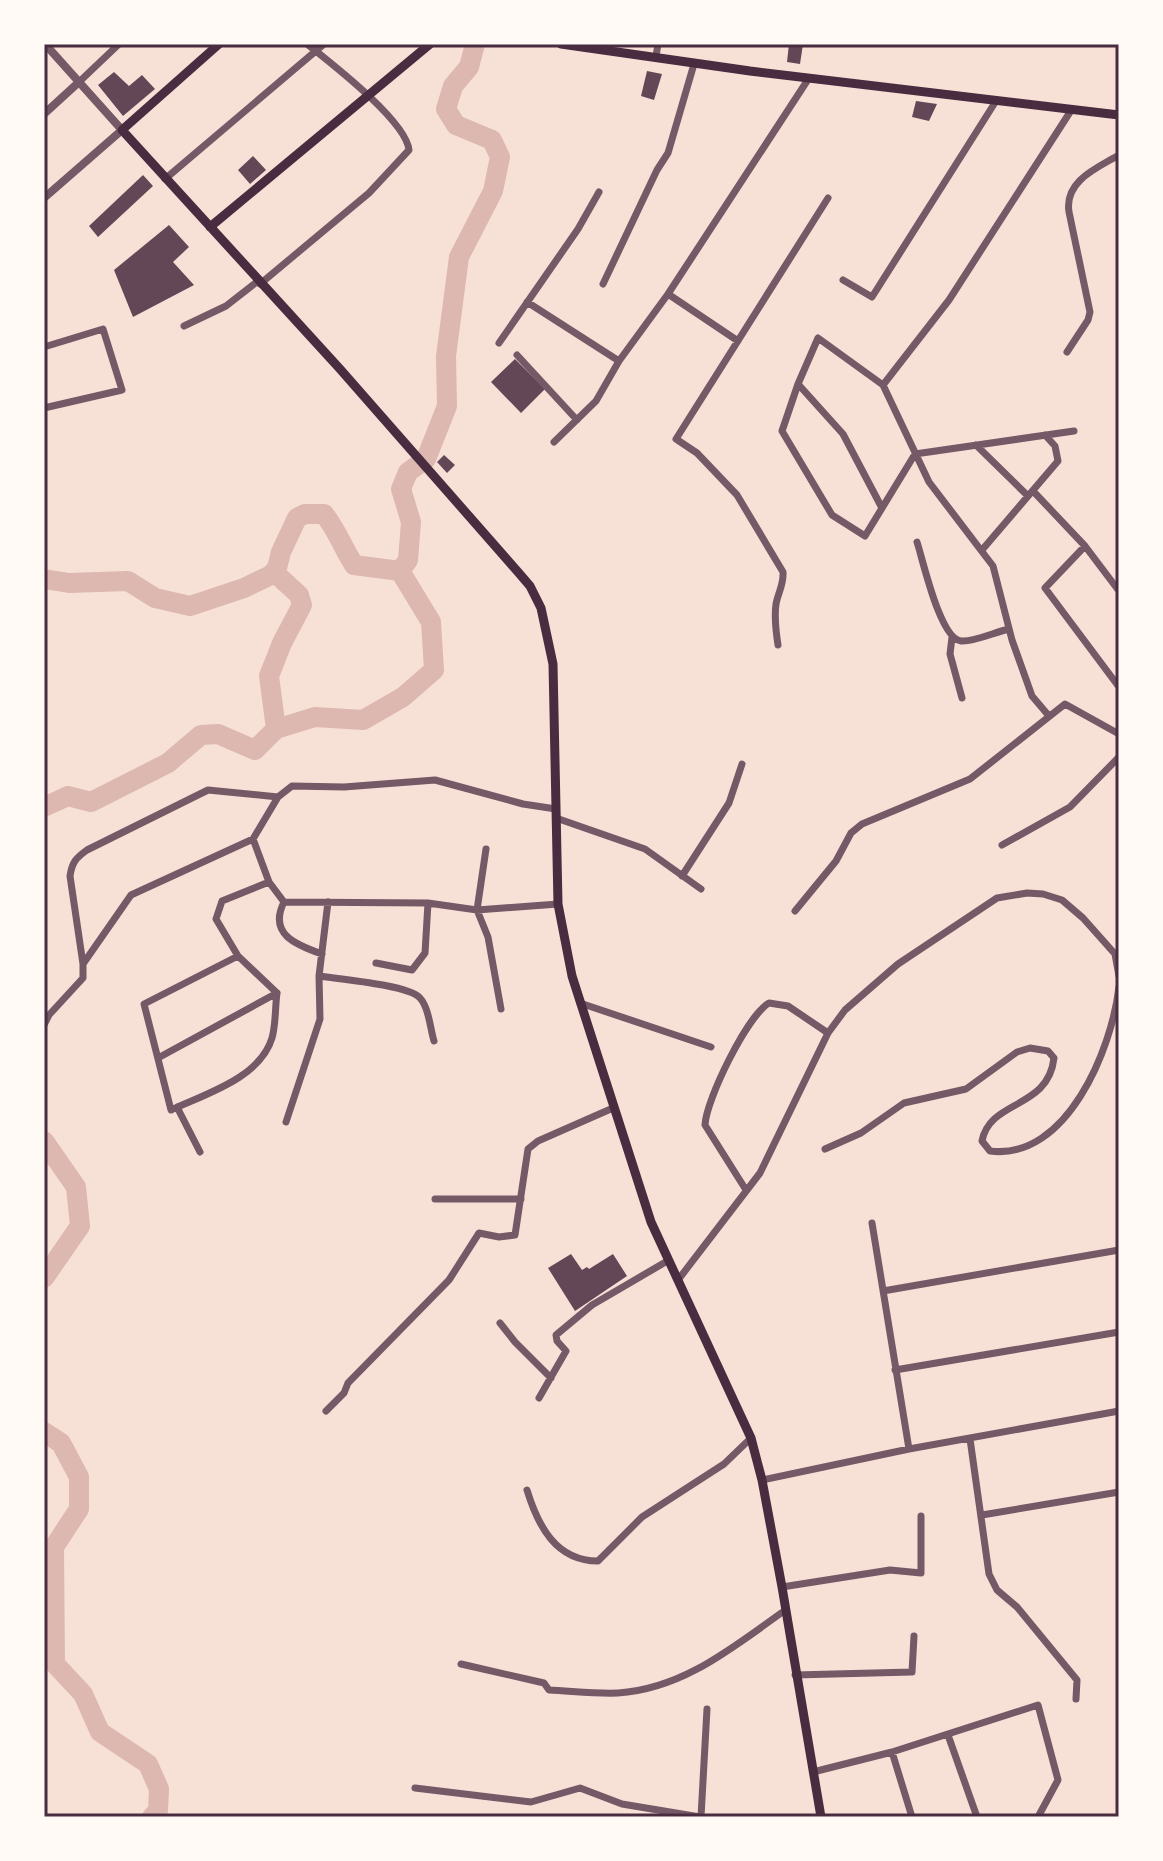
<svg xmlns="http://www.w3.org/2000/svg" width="1163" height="1861" font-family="Commissioner,sans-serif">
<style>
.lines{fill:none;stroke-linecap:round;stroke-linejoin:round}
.river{stroke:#dcb8b0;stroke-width:20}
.building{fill:#644757}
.minor{stroke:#755966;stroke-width:7}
.tertiary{stroke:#755966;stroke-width:8}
.secondary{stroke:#4a2c40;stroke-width:9}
.neatline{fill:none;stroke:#4a2c40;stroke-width:3}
</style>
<rect width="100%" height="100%" fill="#f7e1d7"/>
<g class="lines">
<path class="river" d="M 274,572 L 299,595 L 302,605 L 282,643 L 269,676 L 276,729
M 44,579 L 69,583 L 128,581 L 155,598 L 190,606 L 244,588 L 271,575 L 277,568 L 281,552 L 297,518 L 305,514 L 324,514 C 337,530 343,548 354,565 L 400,571 L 408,560 L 411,522 L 401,489 L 408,472 L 426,459 L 447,406 L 446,356 L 459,257 L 493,191 L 500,157 L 492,140 L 456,125 L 446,109 L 453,86 L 469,67 L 475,44
M 44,807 L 68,796 L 91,802 L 168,763 L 201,735 L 218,734 L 255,750 L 276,729 L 315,717 L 363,720 L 403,697 L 434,670 L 431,622 L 400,571
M 44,1141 L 76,1187 L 80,1226 L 44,1278
M 44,1432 L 61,1443 L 79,1477 L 79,1509 L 54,1547 L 55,1664 L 83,1694 L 100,1732 L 148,1764 L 159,1789 L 158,1811 L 152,1817"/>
</g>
<path class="building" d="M 789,44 L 803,44 L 800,64 L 787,62 Z
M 647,71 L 662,74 L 654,100 L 641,96 Z
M 114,72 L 129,86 L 142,75 L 155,89 L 123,116 L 98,85 Z
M 916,101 L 937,104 L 929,121 L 912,117 Z
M 253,156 L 266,170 L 250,184 L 238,170 Z
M 143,175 L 153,186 L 98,237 L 89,226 Z
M 169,225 L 189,247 L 173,262 L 194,285 L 133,317 L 114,270 Z
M 515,359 L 545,389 L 521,413 L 491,382 Z
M 444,455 L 455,465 L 447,473 L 437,462 Z
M 571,1254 L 582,1270 L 587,1267 L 589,1269 L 613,1254 L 627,1276 L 575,1311 L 548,1268 Z"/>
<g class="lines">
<path class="minor" d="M 656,56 L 658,44
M 79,82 L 119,44
M 165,179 L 324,44
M 843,280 L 872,297 L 996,101
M 260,284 L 369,193 L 409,150 C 406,121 332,64 307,44
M 603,284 L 657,170 L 668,153 L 694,64
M 668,294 L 738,341
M 527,302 L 619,361
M 184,326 L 226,306 L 258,281
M 499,343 L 578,229 L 599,192
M 44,347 L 103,329 L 122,390 L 44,408
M 1067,352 L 1088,320 L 1090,312 L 1069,212 C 1064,181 1097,168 1119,155
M 517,355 L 577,420
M 798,384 L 843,434 L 882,508
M 883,385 L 949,300 L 1072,109
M 554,442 L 596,401 L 619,361 L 668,294 L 809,78
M 976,445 L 1028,496
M 1033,491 L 1085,546 L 1119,591
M 917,542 C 923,560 940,639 961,641 C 975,642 995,632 1009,629
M 1085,546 L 1045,588 L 1119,687
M 982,550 L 1058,461 L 1055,446 L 1045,435
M 952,637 L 950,654 L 962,698
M 778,645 C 776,632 774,618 776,604 C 778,593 784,584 783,572 L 737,495 L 697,453 L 676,439 L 828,198
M 1049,716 L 1032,696 L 1012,640 L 993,566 L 929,482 L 883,385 L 818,338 L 798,384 L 782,431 L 832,515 L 865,536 L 915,454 L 1074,431
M 556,818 L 645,849 L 701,889
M 253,839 L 269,882 L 284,902
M 1002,845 L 1070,807 L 1119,757
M 486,849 L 477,910 L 488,937 L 501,1009
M 682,876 L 729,803 L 742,764
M 269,882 L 222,901 L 216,919 L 238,956 L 277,993
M 284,902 L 428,903 L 477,910 L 558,904
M 284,902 C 268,934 296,945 322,954
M 795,911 L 836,861 L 851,833 L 862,824 L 970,779 L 1065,704 L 1119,734
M 238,956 L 144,1004 L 171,1110 C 205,1094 260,1078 272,1038 C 276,1024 275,1007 277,993
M 376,963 L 412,970 L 425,953 L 428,903
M 83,964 L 70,876 C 72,862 76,858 87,850 L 208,790 L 278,797
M 319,976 C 339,979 409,985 420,998 C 429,1008 430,1028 434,1041
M 580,1003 L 711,1047
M 44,1025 L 49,1015 L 83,978 L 83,964 L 131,895 L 253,839 L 278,797 L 292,786 L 344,787 L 435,780 L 523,804 L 556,809
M 158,1058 L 277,993
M 177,1107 L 200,1152
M 286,1122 L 320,1019 L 319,976 L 328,902
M 825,1149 L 861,1133 L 904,1103 L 966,1089 L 1017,1052 L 1030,1048 L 1048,1051 L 1054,1058 C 1048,1110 990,1099 982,1141 L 990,1151 C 1067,1161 1112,1048 1119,987
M 746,1190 L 705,1125 C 706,1100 747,1016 769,1003 L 788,1006 L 828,1033
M 435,1199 L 521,1199
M 872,1223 L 909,1449
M 678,1280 L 760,1173 L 828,1033 L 845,1010 L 898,964 L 997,898 L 1027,893 L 1043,894 L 1062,900 L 1083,918 L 1115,954 L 1119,976
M 883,1291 L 1119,1250
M 500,1323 L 515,1342 L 551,1378
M 895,1370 L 1119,1332
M 539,1398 L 566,1351 L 557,1341 L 556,1335 L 592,1305 L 669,1260
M 326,1411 L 344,1393 L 348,1383 L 449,1280 L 479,1233 L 499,1237 L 515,1235 L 528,1149 L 538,1141 L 613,1108
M 970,1439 L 989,1574 L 997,1590 L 1017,1607 L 1077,1680 L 1076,1699
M 762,1480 L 909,1449 L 1119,1411
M 527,1490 C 538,1526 556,1561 598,1561 L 642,1517 L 724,1464 L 751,1438
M 982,1515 L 1119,1492
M 782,1587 L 890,1570 L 921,1573 L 921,1516
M 461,1664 L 544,1683 L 549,1690 C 572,1691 595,1694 618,1693 C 683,1689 733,1647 784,1611
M 795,1675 L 912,1672 L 914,1636
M 948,1735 L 977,1817
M 892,1752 L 912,1817
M 813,1772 L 892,1752 L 1038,1705 L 1058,1780 L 1038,1817
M 415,1788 L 531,1802 L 580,1788 L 622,1804 L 700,1817
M 701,1817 L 707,1709"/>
<path class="tertiary" d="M 44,114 L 79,82
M 44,198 L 122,130 L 45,44"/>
<path class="secondary" d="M 219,44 L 122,130 L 340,369 L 518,572 L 530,586 L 541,608 L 553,664 L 558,904 L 572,976 L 651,1222 L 751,1438 L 762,1480 L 782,1587 L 821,1817
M 561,44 L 750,71 L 1119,115
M 210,227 L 430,44"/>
</g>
<rect width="1163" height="1861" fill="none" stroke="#fffaf5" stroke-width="92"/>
<rect x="46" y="46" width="1071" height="1769" class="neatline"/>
</svg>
